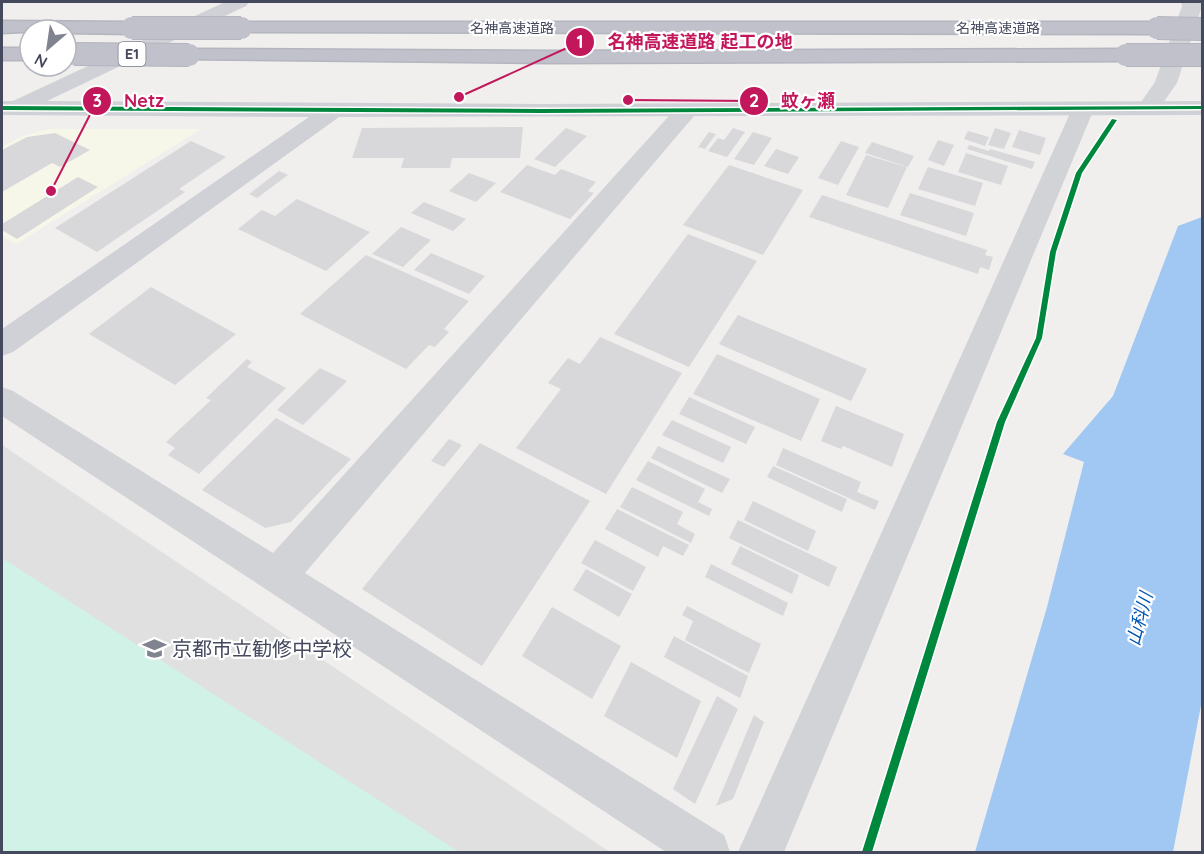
<svg xmlns="http://www.w3.org/2000/svg" width="1204" height="854" font-family="Quicksand,'Noto Sans JP',sans-serif">
<style>
.commercial{fill:#f7f7e9}
.education{fill:#e1e0e1}
.green{fill:#d1f2e7}
.water{fill:#a1c8f3}
.building{fill:#d8d8da}
.lines{fill:none;stroke-linecap:round;stroke-linejoin:round}
.highway-casing{stroke:#b3b5bf;stroke-width:3}
.street{fill:#d1d3d7;fill-rule:evenodd}
.secondary{fill:#d0d1d7;fill-rule:evenodd}
.highway{fill:#c0c1ca;fill-rule:evenodd}
.highway-bridge-casing{stroke:#b3b5bf;stroke-width:24;stroke-linecap:butt}
.highway-bridge{stroke:#c0c1ca;stroke-width:22}
.cycleway-casing{stroke:#fff;stroke-width:3}
.cycleway{fill:#00873e;fill-rule:evenodd}
.labels{text-anchor:middle;stroke-width:4.5;stroke-linejoin:round;paint-order:stroke}
.far-street-label{font-size:14px;fill:#44495d;stroke:#fff}
.shield{fill:#fff;stroke:#7c808e;stroke-width:1.5}
.shield-label{font-size:15px;font-weight:bold;fill:#44495d}
.water-label{font-size:18px;font-style:italic;fill:#0055b4;stroke:#fff}
.near-poi-label{font-size:20px;fill:#44495d;stroke:#fff;text-anchor:start}
.leader{fill:none;stroke:#c2185b;stroke-width:2}
.callout-dot{fill:#c2185b;stroke:#fff;stroke-width:2}
.mark-label{font-size:18px;text-anchor:middle;font-weight:bold;fill:#fff}
.callout-label{font-size:18px;text-anchor:middle;font-weight:bold;fill:#c2185b;stroke:#fff;stroke-width:4.5;stroke-linejoin:round;paint-order:stroke}
</style>
<rect width="100%" height="100%" fill="#f0efee"/>
<path class="commercial" d="M 49,129 L 201,129 L 16,244 L 2,236 L 2,147 L 20,137 Z"/>
<path class="education" d="M 2,445 L 610,852 L 2,852 Z"/>
<path class="green" d="M 2,558 L 459,852 L 2,852 Z"/>
<path class="water" d="M 1202,217 L 1202,700 L 1173,852 L 975,852 L 1047,607 L 1084,462 L 1063,454 L 1113,396 L 1178,226 Z"/>
<path class="building" d="M 523,127 L 520,158 L 452,158 L 450,168 L 401,168 L 404,158 L 352,158 L 362,128 Z
M 566,128 L 587,136 L 555,167 L 534,159 Z
M 733,128 L 745,132 L 727,157 L 708,151 L 718,138 L 724,140 Z
M 995,128 L 1011,133 L 1004,149 L 988,145 Z
M 1019,130 L 1046,138 L 1040,155 L 1012,147 Z
M 968,131 L 989,137 L 985,146 L 964,139 Z
M 709,132 L 716,134 L 705,149 L 698,147 Z
M 753,132 L 772,138 L 754,165 L 734,159 Z
M 55,133 L 90,150 L 60,167 L 52,163 L 2,192 L 2,150 L 27,137 Z
M 938,140 L 954,145 L 944,166 L 928,160 Z
M 191,141 L 226,157 L 179,189 L 185,192 L 97,252 L 55,228 Z
M 841,141 L 859,147 L 838,185 L 818,178 Z
M 872,142 L 914,156 L 908,167 L 865,153 Z
M 969,145 L 989,151 L 990,149 L 1035,162 L 1032,169 L 967,149 Z
M 776,149 L 799,157 L 788,174 L 764,166 Z
M 966,153 L 1008,166 L 1001,185 L 958,172 Z
M 866,155 L 907,167 L 888,208 L 846,195 Z
M 527,165 L 555,175 L 561,169 L 596,182 L 588,191 L 594,193 L 570,219 L 500,192 Z
M 729,165 L 803,190 L 763,255 L 683,225 Z
M 928,167 L 983,183 L 975,206 L 918,189 Z
M 279,171 L 288,175 L 257,198 L 249,194 Z
M 469,173 L 496,183 L 476,202 L 449,191 Z
M 78,177 L 98,187 L 17,239 L 2,230 L 2,224 Z
M 910,193 L 974,213 L 966,236 L 900,215 Z
M 822,195 L 987,250 L 985,255 L 993,257 L 989,270 L 980,267 L 978,274 L 809,217 Z
M 297,199 L 370,232 L 326,271 L 238,229 L 262,210 L 275,216 Z
M 424,202 L 466,219 L 453,231 L 411,213 Z
M 401,227 L 431,240 L 403,267 L 372,254 Z
M 688,234 L 757,261 L 689,367 L 614,334 Z
M 431,253 L 485,276 L 469,294 L 414,270 Z
M 366,255 L 469,301 L 444,329 L 449,332 L 435,347 L 429,345 L 406,369 L 300,314 Z
M 151,287 L 236,334 L 175,385 L 89,334 Z
M 738,315 L 867,369 L 851,401 L 719,344 Z
M 600,337 L 682,373 L 606,494 L 516,448 L 561,389 L 548,383 L 568,358 L 580,364 Z
M 717,354 L 820,399 L 801,441 L 693,394 Z
M 247,359 L 252,362 L 247,367 L 286,388 L 199,474 L 168,455 L 175,448 L 166,442 L 211,400 L 206,398 Z
M 320,368 L 347,381 L 303,425 L 277,410 Z
M 689,397 L 755,427 L 746,444 L 679,414 Z
M 836,406 L 904,434 L 892,467 L 843,446 L 841,449 L 821,441 Z
M 276,418 L 351,459 L 291,522 L 265,528 L 202,490 Z
M 672,420 L 731,447 L 723,463 L 662,435 Z
M 449,439 L 462,445 L 444,467 L 431,461 Z
M 480,443 L 590,501 L 482,666 L 362,589 Z
M 658,446 L 730,479 L 722,493 L 651,458 Z
M 783,448 L 861,482 L 857,492 L 879,501 L 875,510 L 776,465 Z
M 648,461 L 705,489 L 698,502 L 712,509 L 709,516 L 636,480 Z
M 773,466 L 847,499 L 842,512 L 767,477 Z
M 632,487 L 683,512 L 677,524 L 695,534 L 691,543 L 620,507 Z
M 753,501 L 816,531 L 808,551 L 744,520 Z
M 617,509 L 689,545 L 683,556 L 663,546 L 658,557 L 605,529 Z
M 738,520 L 837,567 L 829,587 L 729,538 Z
M 595,540 L 646,567 L 633,591 L 581,563 Z
M 740,546 L 799,575 L 792,594 L 731,564 Z
M 711,564 L 788,603 L 783,616 L 705,577 Z
M 586,569 L 632,594 L 619,617 L 573,590 Z
M 687,606 L 761,644 L 749,673 L 685,640 L 693,621 L 682,615 Z
M 552,607 L 621,646 L 592,699 L 522,656 Z
M 674,636 L 748,676 L 740,698 L 664,657 Z
M 631,662 L 701,701 L 677,758 L 604,716 Z
M 717,696 L 738,709 L 695,804 L 673,789 Z
M 754,715 L 764,722 L 733,799 L 716,806 Z"/>
<g class="lines">
<defs>
<path id="highway" d="M 2,21 L 132,22 L 139,24 L 142,28 L 139,32 L 132,34 L 66,33 L 66,30 L 2,33 Z
M 241,22 L 1157,22 L 1164,24 L 1167,28 L 1164,32 L 1157,34 L 234,32 L 231,28 L 234,24 Z
M 2,48 L 30,48 L 30,60 L 2,60 Z
M 189,49 L 548,51 L 1126,49 L 1133,51 L 1136,55 L 1133,59 L 1126,61 L 548,63 L 182,59 L 179,55 L 182,51 Z"/>
</defs>
<use href="#highway" class="highway-casing"/>
<path class="street" d="M 1181,2 L 1200,2 L 1202,6 L 1177,83 L 1156,113 L 1148,115 L 1140,113 L 1137,108 L 1155,82 L 1182,6 Z
M 1083,102 L 1091,104 L 1094,109 L 784,852 L 738,852 L 1072,109 L 1075,104 Z
M 686,104 L 694,106 L 697,111 L 694,116 L 305,573 L 724,835 L 730,852 L 666,852 L 2,416 L 2,387 L 13,391 L 273,553 L 678,106 Z"/>
<path class="secondary" d="M 225,2 L 249,2 L 246,6 L 47,101 L 541,104 L 1202,101 L 1202,115 L 339,117 L 13,352 L 2,356 L 2,329 L 309,117 L 2,115 L 2,101 L 13,101 Z"/>
<use href="#highway" class="highway"/>
<defs>
<path id="highway-bridge" d="M 132,28 L 241,28
M 1157,28 L 1202,29
M 74,54 L 189,55
M 1126,55 L 1202,55"/>
</defs>
<use href="#highway-bridge" class="highway-bridge-casing"/>
<use href="#highway-bridge" class="highway-bridge"/>
<defs>
<path id="cycleway" d="M 2,106 L 541,109 L 1202,106 L 1202,109 L 541,113 L 2,110 Z
M 1112,119 L 1117,120 L 1082,173 L 1056,252 L 1042,338 L 1005,422 L 872,852 L 862,852 L 997,422 L 1036,338 L 1050,252 L 1076,173 Z"/>
</defs>
<use href="#cycleway" class="cycleway-casing"/>
<use href="#cycleway" class="cycleway"/>
</g>
<defs>
<symbol id="school-bare" viewBox="-9 -9 18 18"><path d="M0-5L7-2L0 1L-7-2ZM-4 1L0 2.5L4 1V4Q0 6-4 4Z" fill="#808390" stroke="#fff" stroke-width="2.5" paint-order="stroke"/></symbol>
</defs>
<g fill-rule="evenodd">
<use href="#school-bare" x="138" y="632" width="33" height="33"/>
</g>
<g class="labels">
<g class="far-street-label">
<text x="512" y="33">名神高速道路</text>
<text x="998" y="33">名神高速道路</text>
</g>
<rect class="shield" x="118.5" y="42" width="27" height="24" rx="4.5"/>
<g class="shield-label">
<text x="132" y="59">E1</text>
</g>
<g class="water-label">
<text transform="translate(1140 619) rotate(-75)" y="6">山科川</text>
</g>
<g class="near-poi-label">
<text x="172" y="656">京都市立勧修中学校</text>
</g>
</g>
<path class="leader" d="M459 97L580 42M628 100L754 101M51 191L97 101"/>
<g class="callout-dot">
<circle cx="459" cy="97" r="6"/>
<circle cx="628" cy="100" r="6"/>
<circle cx="51" cy="191" r="6"/>
<circle cx="580" cy="42" r="15"/>
<circle cx="754" cy="101" r="15"/>
<circle cx="97" cy="101" r="15"/>
</g>
<g class="mark-label">
<text x="580" y="48">1</text>
<text x="754" y="107">2</text>
<text x="97" y="107">3</text>
</g>
<g class="callout-label">
<text x="700" y="48">名神高速道路 起工の地</text>
<text x="808" y="107">蚊ヶ瀬</text>
<text x="144" y="107">Netz</text>
</g>
<rect width="1204" height="854" fill="none" stroke="#44495d" stroke-width="6"/>
<g transform="translate(48 48) rotate(209)"><circle r="28" fill="#ffffff" stroke="#b4b6be" stroke-width="1.5"/>
<path d="M0-4.5L10 22L0 15L-10 22Z" fill="#808390"/>
<text y="-9" font-size="16" font-weight="bold" text-anchor="middle" fill="#44495d">N</text>
</g>
</svg>
